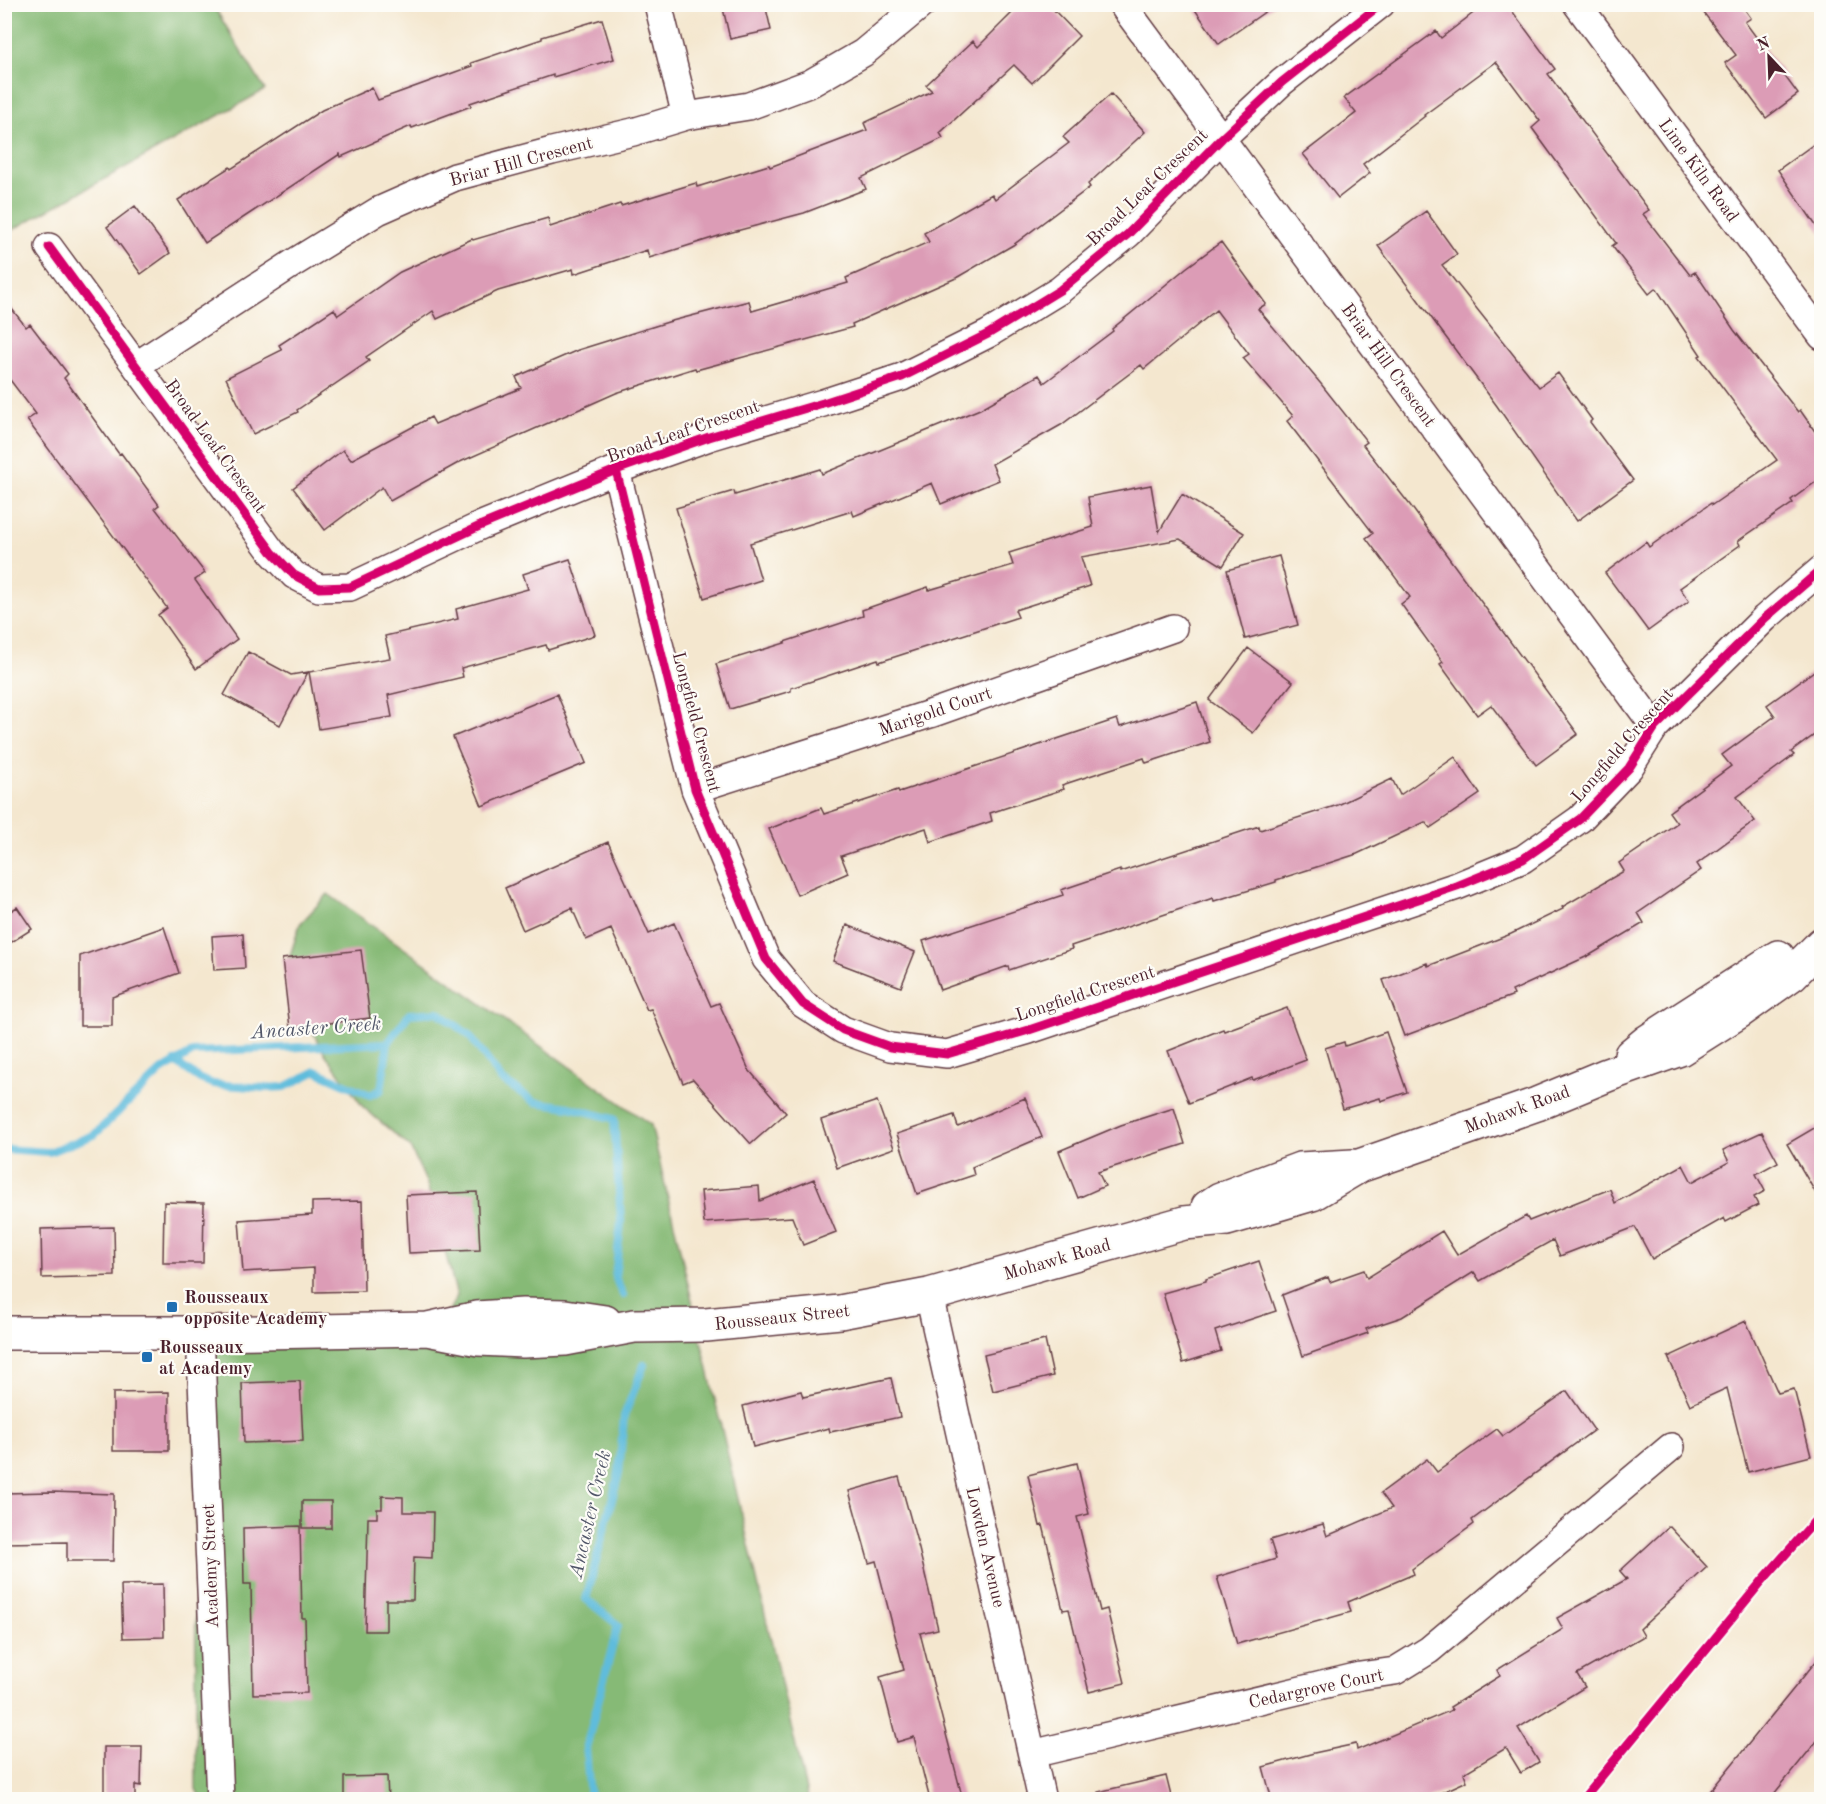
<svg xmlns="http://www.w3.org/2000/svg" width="1826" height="1804" font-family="'Old Standard TT',serif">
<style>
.forest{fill:#86ba76;stroke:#686c50;stroke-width:1.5}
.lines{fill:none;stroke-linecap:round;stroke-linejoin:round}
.stream{stroke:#5ebcdc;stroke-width:8}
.building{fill:#dc9cb6}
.minor-casing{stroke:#643d44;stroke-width:30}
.major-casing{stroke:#643d44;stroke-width:36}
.minor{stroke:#fff;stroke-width:27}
.major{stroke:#fff;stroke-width:33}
.cycleway-casing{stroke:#fdfcf7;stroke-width:13}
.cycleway{stroke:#d6006c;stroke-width:9}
.poi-dot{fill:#1f6fb2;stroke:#fdfcf7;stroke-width:2}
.labels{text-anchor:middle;stroke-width:4.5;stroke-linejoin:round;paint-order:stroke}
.street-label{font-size:18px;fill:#4a1f2b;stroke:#fdfcf7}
.poi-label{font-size:18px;font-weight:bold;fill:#4a1f2b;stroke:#fdfcf7;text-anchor:start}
.water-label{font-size:20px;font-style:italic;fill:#515669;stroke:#fdfcf7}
</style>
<rect width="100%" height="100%" fill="#fdfcf7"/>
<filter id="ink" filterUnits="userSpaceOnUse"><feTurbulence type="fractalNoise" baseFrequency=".0167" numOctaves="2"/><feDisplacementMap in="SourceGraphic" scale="12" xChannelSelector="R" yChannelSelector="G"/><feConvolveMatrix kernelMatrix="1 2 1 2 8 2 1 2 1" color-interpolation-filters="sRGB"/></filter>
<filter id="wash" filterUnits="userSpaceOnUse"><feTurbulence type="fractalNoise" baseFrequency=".008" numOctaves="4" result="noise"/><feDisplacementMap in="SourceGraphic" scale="24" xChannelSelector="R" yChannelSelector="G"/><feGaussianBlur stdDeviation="1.35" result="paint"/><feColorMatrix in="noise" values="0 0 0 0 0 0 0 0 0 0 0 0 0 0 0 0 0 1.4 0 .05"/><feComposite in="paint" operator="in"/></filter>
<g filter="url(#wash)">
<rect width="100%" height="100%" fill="#f4e7cf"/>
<path class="forest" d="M 5,4 L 213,5 L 265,90 L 5,234 Z
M 328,894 L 651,1125 L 808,1799 L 201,1799 L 196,1789 L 195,1322 L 446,1316 L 457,1296 L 427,1184 L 410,1147 L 363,1107 L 321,1048 L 293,991 L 288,962 L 300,924 Z"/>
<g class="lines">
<path class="stream" d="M 175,1062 L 200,1079 L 213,1084 L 265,1088 L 285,1087 L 316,1071 L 370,1095 L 381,1090 L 388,1043
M 4,1149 L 49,1152 L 94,1135 L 161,1071 L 193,1052 L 388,1043 L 409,1014 L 438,1012 L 469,1035 L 502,1080 L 535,1102 L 569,1107 L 614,1119 L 621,1222 L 615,1277 L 623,1295
M 590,1800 L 586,1748 L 618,1625 L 586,1599 L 619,1473 L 624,1416 L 644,1365"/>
</g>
<g id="blocks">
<path class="building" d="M 722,4 L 765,4 L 771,30 L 730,39 Z
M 1021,4 L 1048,4 L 1079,36 L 1032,83 L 1014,65 L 940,133 L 943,138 L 861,178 L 866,189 L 804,213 L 725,234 L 649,258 L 647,250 L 574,274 L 573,269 L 498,291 L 437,319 L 433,311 L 366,357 L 369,361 L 297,410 L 298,412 L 253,434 L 226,378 L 282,350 L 279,345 L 334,309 L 338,315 L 400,272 L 472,239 L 473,240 L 548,218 L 550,227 L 620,204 L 621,206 L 696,183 L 697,187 L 769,165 L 770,167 L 867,130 L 864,123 L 932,91 L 926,85 L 973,41 L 978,47 Z
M 1191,4 L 1276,4 L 1219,44 Z
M 1485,4 L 1507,4 L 1555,69 L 1548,74 L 1649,210 L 1643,214 L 1690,275 L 1695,272 L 1734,330 L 1798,412 L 1800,410 L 1821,440 L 1821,478 L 1791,500 L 1793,503 L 1738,541 L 1740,545 L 1680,588 L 1689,601 L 1648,631 L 1605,573 L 1646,542 L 1649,547 L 1711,503 L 1712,505 L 1777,460 L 1699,356 L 1701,355 L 1656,288 L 1649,294 L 1612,246 L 1616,243 L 1532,128 L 1540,121 L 1496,62 L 1424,115 L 1425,116 L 1363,164 L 1370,173 L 1338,198 L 1303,154 L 1356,113 L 1344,98 L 1436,31 L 1441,38 Z
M 1697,4 L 1741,4 L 1751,18 L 1745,22 L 1798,94 L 1766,118 L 1725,63 L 1736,55 Z
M 602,19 L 614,59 L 553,77 L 553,75 L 470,103 L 471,106 L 412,128 L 411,126 L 341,157 L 340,154 L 205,243 L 178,200 L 230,167 L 231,169 L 322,110 L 372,88 L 378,100 L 472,66 L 471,63 L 542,39 L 542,37 Z
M 1111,94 L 1145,132 L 1088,184 L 1090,187 L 1013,245 L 956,278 L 852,324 L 853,327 L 696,370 L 695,368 L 616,393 L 460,462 L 390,501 L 382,487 L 325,530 L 293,488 L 343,450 L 351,460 L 431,417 L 435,424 L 521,388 L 516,377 L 578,350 L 668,322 L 749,301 L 752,311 L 848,283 L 846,278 L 929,242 L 924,233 L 992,194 L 995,199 L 1069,143 L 1063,137 Z
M 1821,139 L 1821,233 L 1778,170 Z
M 135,206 L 170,253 L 141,274 L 107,227 Z
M 1426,211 L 1457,254 L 1442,265 L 1539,387 L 1558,373 L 1592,420 L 1590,422 L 1633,480 L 1577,521 L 1497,406 L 1378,246 Z
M 1221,242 L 1266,304 L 1258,309 L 1321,384 L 1367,442 L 1363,445 L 1410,505 L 1578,734 L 1536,765 L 1491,705 L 1477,715 L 1440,664 L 1443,662 L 1401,604 L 1410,597 L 1366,538 L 1373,533 L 1287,421 L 1293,416 L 1243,358 L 1249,354 L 1216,310 L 1144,369 L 1141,365 L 1061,425 L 992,464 L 999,480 L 941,504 L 932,483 L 854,516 L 852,511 L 750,543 L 761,580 L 704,598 L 676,508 L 734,491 L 735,495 L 820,469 L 822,474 L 980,409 L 1039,375 L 1044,383 L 1113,331 L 1112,329 L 1186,268 Z
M 4,299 L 26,327 L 30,324 L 68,374 L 64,378 L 119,454 L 121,453 L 159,505 L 155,508 L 205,573 L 195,580 L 237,639 L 196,669 L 158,615 L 167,608 L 27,420 L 36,414 L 4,372 Z
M 1151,485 L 1159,532 L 1182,494 L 1244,533 L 1223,566 L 1180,539 L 1081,557 L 1090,586 L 1015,610 L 1018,617 L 879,662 L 878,659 L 791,688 L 791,691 L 730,709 L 716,664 L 785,643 L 784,642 L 863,616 L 862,610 L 928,587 L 929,590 L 1013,565 L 1009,553 L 1093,527 L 1088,497 Z
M 1279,556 L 1298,625 L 1245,639 L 1227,570 Z
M 570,559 L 595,635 L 548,650 L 546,645 L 461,668 L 463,677 L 388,695 L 392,717 L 319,729 L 309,672 L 390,658 L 385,636 L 458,619 L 456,609 L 528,589 L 523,574 Z
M 1248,648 L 1293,682 L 1253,733 L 1209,700 Z
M 248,652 L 291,675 L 308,672 L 280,725 L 224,695 Z
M 1821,666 L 1821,730 L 1791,752 L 1794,755 L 1737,797 L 1755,821 L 1697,864 L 1701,870 L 1638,913 L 1644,923 L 1590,955 L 1512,991 L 1514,995 L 1404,1036 L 1383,980 L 1427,963 L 1428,966 L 1511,934 L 1563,909 L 1562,907 L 1624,871 L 1619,863 L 1677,823 L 1669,812 L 1731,766 L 1722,755 L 1775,716 L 1767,705 Z
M 557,694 L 586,763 L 482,806 L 453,737 Z
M 1197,702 L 1210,742 L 1146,763 L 1144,758 L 1062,785 L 1064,789 L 990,813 L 992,821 L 930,842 L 926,828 L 841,856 L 848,873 L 797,895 L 769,829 L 821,808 L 824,814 L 898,790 L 899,792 L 1117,719 L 1120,727 Z
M 1455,757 L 1480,794 L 1430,828 L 1425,822 L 1357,854 L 1276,880 L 1276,882 L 1214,901 L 1213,898 L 1071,946 L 1072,949 L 1009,970 L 1008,966 L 940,990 L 923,941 L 1063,895 L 1061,890 L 1120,870 L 1120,872 L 1259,826 L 1260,830 L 1338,805 L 1392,779 L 1400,795 Z
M 608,842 L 649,934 L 674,923 L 711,1006 L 719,1003 L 749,1070 L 786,1113 L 751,1144 L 693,1079 L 683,1083 L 651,1009 L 647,1010 L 611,929 L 586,940 L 572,908 L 523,930 L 505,888 Z
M 17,907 L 32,929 L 4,947 L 4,915 Z
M 847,925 L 915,952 L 901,987 L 833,961 Z
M 164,927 L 179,973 L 112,997 L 112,1026 L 80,1026 L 80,956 Z
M 243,934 L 245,968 L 214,970 L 212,936 Z
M 361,950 L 370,1018 L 290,1028 L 282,959 Z
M 1287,1008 L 1306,1060 L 1253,1080 L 1252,1078 L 1189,1103 L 1168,1051 L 1223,1029 L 1224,1031 Z
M 1386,1032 L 1407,1092 L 1381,1101 L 1380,1098 L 1343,1109 L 1325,1048 L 1344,1042 L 1345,1046 Z
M 1025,1098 L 1042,1137 L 972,1167 L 974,1175 L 917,1194 L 897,1134 L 954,1115 L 958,1127 Z
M 877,1101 L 894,1148 L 837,1168 L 821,1120 Z
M 1174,1108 L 1185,1144 L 1098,1172 L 1105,1186 L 1078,1198 L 1059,1151 L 1121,1125 Z
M 1821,1124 L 1821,1202 L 1787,1144 Z
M 1762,1132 L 1778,1162 L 1756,1174 L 1765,1191 L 1754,1197 L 1758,1205 L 1726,1222 L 1724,1218 L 1652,1259 L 1635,1227 L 1560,1256 L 1553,1240 L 1480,1281 L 1474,1272 L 1402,1317 L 1366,1329 L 1368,1333 L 1303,1356 L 1282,1295 L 1328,1277 L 1330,1282 L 1364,1270 L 1367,1278 L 1442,1231 L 1457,1255 L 1526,1216 L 1529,1221 L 1610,1189 L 1615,1203 L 1683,1165 L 1692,1182 L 1729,1162 L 1723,1150 Z
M 814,1179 L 836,1232 L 803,1245 L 792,1217 L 704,1223 L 701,1191 L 759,1186 L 760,1201 Z
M 477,1192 L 480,1250 L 409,1253 L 406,1195 Z
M 362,1201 L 364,1291 L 314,1292 L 314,1268 L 243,1272 L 239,1220 L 312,1215 L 312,1202 Z
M 164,1202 L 204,1203 L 203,1263 L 163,1263 Z
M 114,1227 L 115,1276 L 42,1278 L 41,1229 Z
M 1259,1261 L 1276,1311 L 1215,1331 L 1221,1351 L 1183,1363 L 1163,1293 L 1206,1281 L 1206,1279 Z
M 1746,1321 L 1778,1393 L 1794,1389 L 1811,1456 L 1748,1472 L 1727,1388 L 1690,1405 L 1668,1357 Z
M 1045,1340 L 1053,1376 L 993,1391 L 984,1355 Z
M 891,1378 L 900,1417 L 830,1432 L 829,1428 L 753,1447 L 743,1406 L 801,1391 L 803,1397 Z
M 300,1381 L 303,1441 L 244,1443 L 242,1383 Z
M 1567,1391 L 1594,1430 L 1472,1520 L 1474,1524 L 1412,1569 L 1414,1574 L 1348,1602 L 1351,1612 L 1237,1644 L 1217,1577 L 1276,1559 L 1270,1540 L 1323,1524 L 1327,1536 L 1392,1508 L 1381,1493 L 1427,1459 L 1437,1472 L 1497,1429 L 1503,1436 Z
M 169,1392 L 169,1451 L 113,1451 L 113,1393 Z
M 1077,1463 L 1089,1514 L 1077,1517 L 1100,1611 L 1107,1609 L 1125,1683 L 1089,1692 L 1069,1609 L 1063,1610 L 1043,1525 L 1040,1526 L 1028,1475 Z
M 899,1477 L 919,1549 L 938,1629 L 920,1633 L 963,1800 L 930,1800 L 914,1737 L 897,1742 L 880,1677 L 904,1670 L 876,1561 L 869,1563 L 849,1491 Z
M 51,1492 L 114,1494 L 113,1561 L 67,1561 L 67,1542 L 4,1543 L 4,1493 Z
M 382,1496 L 403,1497 L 403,1512 L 433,1512 L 432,1558 L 414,1557 L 413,1600 L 386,1600 L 386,1631 L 365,1631 L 368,1518 L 377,1518 L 377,1509 L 382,1509 Z
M 302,1501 L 331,1501 L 331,1528 L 302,1528 Z
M 300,1526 L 302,1618 L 305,1618 L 307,1693 L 253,1694 L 251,1584 L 244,1584 L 243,1528 Z
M 1669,1526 L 1707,1567 L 1640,1629 L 1644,1636 L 1577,1674 L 1585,1687 L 1518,1728 L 1539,1762 L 1521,1773 L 1506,1748 L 1464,1773 L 1467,1781 L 1425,1800 L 1272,1800 L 1263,1767 L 1314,1753 L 1356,1744 L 1357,1750 L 1452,1710 L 1450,1707 L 1500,1676 L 1497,1670 L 1563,1629 L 1557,1618 L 1627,1579 L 1620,1571 Z
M 163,1584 L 164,1637 L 123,1638 L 121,1585 Z
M 1821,1655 L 1821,1736 L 1769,1800 L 1703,1800 Z
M 104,1747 L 142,1747 L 141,1786 L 135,1785 L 135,1800 L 104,1800 Z
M 387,1776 L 388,1800 L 344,1800 L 344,1777 Z
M 1166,1776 L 1172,1800 L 1099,1800 L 1098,1792 Z"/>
</g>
</g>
<g filter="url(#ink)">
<use href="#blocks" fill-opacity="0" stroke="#643d44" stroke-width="1.5"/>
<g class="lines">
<defs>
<path id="minor" d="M 658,4 L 686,116
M 1122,4 L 1655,727
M 1577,4 L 1822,336
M 49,247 L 272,552 L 294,575 L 319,588 L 350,587 L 482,525 L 616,470 L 709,437 L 823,403 L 902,377 L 988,334 L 1060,290 L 1128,234 L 1222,138 L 1282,82 L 1381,4
M 137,365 L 295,262 L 378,211 L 455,177 L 552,151 L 633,132 L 686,116 L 749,106 L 811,83 L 863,53 L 922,4
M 616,470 L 695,789 L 766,959 L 803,1004 L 843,1030 L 890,1047 L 947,1054 L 1029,1030 L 1457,886 L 1523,859 L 1580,819 L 1629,768 L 1655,727 L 1765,618 L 1822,569
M 695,789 L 930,714 L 1173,628
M 929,1295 L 1042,1800
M 200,1333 L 220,1800
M 1032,1754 L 1360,1676 L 1395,1671 L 1429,1650 L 1671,1447"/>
<path id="major" d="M 1631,1055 L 1648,1041 L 1778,957
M 1208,1207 L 1220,1199 L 1300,1169 L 1353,1166
M 427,1329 L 479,1339 L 523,1341 L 565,1339 L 634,1326 L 706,1325 L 840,1312 L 929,1295 L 1184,1223 L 1227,1219 L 1312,1194 L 1359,1166 L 1537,1104 L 1607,1075 L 1680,1049 L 1740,1011 L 1792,974 L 1822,944
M 4,1333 L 200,1333 L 427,1329 L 477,1318 L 523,1315 L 565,1316 L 605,1322"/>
</defs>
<use href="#minor" class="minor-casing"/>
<use href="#major" class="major-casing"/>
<use href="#minor" class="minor"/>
<use href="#major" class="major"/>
<defs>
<path id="cycleway" d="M 49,247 L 272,552 L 294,575 L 319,588 L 350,587 L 482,525 L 616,470 L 709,437 L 823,403 L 902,377 L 988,334 L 1060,290 L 1128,234 L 1222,138 L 1282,82 L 1381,4
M 616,470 L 695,789 L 766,959 L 803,1004 L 843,1030 L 890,1047 L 947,1054 L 1029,1030 L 1457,886 L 1523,859 L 1580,819 L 1629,768 L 1655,727 L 1765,618 L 1822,569
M 1582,1800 L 1762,1581 L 1822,1513"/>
</defs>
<use href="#cycleway" class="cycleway-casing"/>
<use href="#cycleway" class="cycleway"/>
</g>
</g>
<g class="poi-dot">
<rect x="166" y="1301" width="12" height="12" rx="3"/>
<rect x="141" y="1351" width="12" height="12" rx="3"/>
</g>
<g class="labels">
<g class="street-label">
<text transform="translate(521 161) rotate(-15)" y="6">Briar Hill Crescent</text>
<text transform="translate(1699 170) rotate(54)" y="6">Lime Kiln Road</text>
<text transform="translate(1147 187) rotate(-44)" y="6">Broad Leaf Crescent</text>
<text transform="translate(1389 365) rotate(54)" y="6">Briar Hill Crescent</text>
<text transform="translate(683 431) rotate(-19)" y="6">Broad Leaf Crescent</text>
<text transform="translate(216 446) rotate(54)" y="6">Broad Leaf Crescent</text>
<text transform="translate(935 711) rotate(-19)" y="6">Marigold Court</text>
<text transform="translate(697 722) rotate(75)" y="6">Longfield Crescent</text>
<text transform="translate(1622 745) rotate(-49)" y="6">Longfield Crescent</text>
<text transform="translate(1085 993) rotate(-18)" y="6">Longfield Crescent</text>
<text transform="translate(1517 1109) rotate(-20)" y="6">Mohawk Road</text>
<text transform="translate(1057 1259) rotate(-16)" y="6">Mohawk Road</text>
<text transform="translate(782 1317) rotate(-6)" y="6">Rousseaux Street</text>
<text transform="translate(986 1547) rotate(77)" y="6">Lowden Avenue</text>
<text transform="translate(210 1566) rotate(-92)" y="6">Academy Street</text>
<text transform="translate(1316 1688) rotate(-12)" y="6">Cedargrove Court</text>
</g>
<g class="poi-label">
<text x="184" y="1303">Rousseaux<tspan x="184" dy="21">opposite Academy</tspan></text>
<text x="159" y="1353">Rousseaux<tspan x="159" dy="21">at Academy</tspan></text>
</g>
<g class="water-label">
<text transform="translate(316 1027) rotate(-4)" y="7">Ancaster Creek</text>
<text transform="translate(589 1514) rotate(-77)" y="7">Ancaster Creek</text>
</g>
</g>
<rect width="1826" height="1804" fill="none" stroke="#fdfcf7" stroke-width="24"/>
<g transform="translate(1769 57) rotate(337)" stroke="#fdfcf7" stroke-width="4.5" paint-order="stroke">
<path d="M0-4.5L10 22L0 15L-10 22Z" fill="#4a1f2b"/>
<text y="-9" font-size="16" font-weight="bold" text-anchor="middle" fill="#4a1f2b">N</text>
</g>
</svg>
